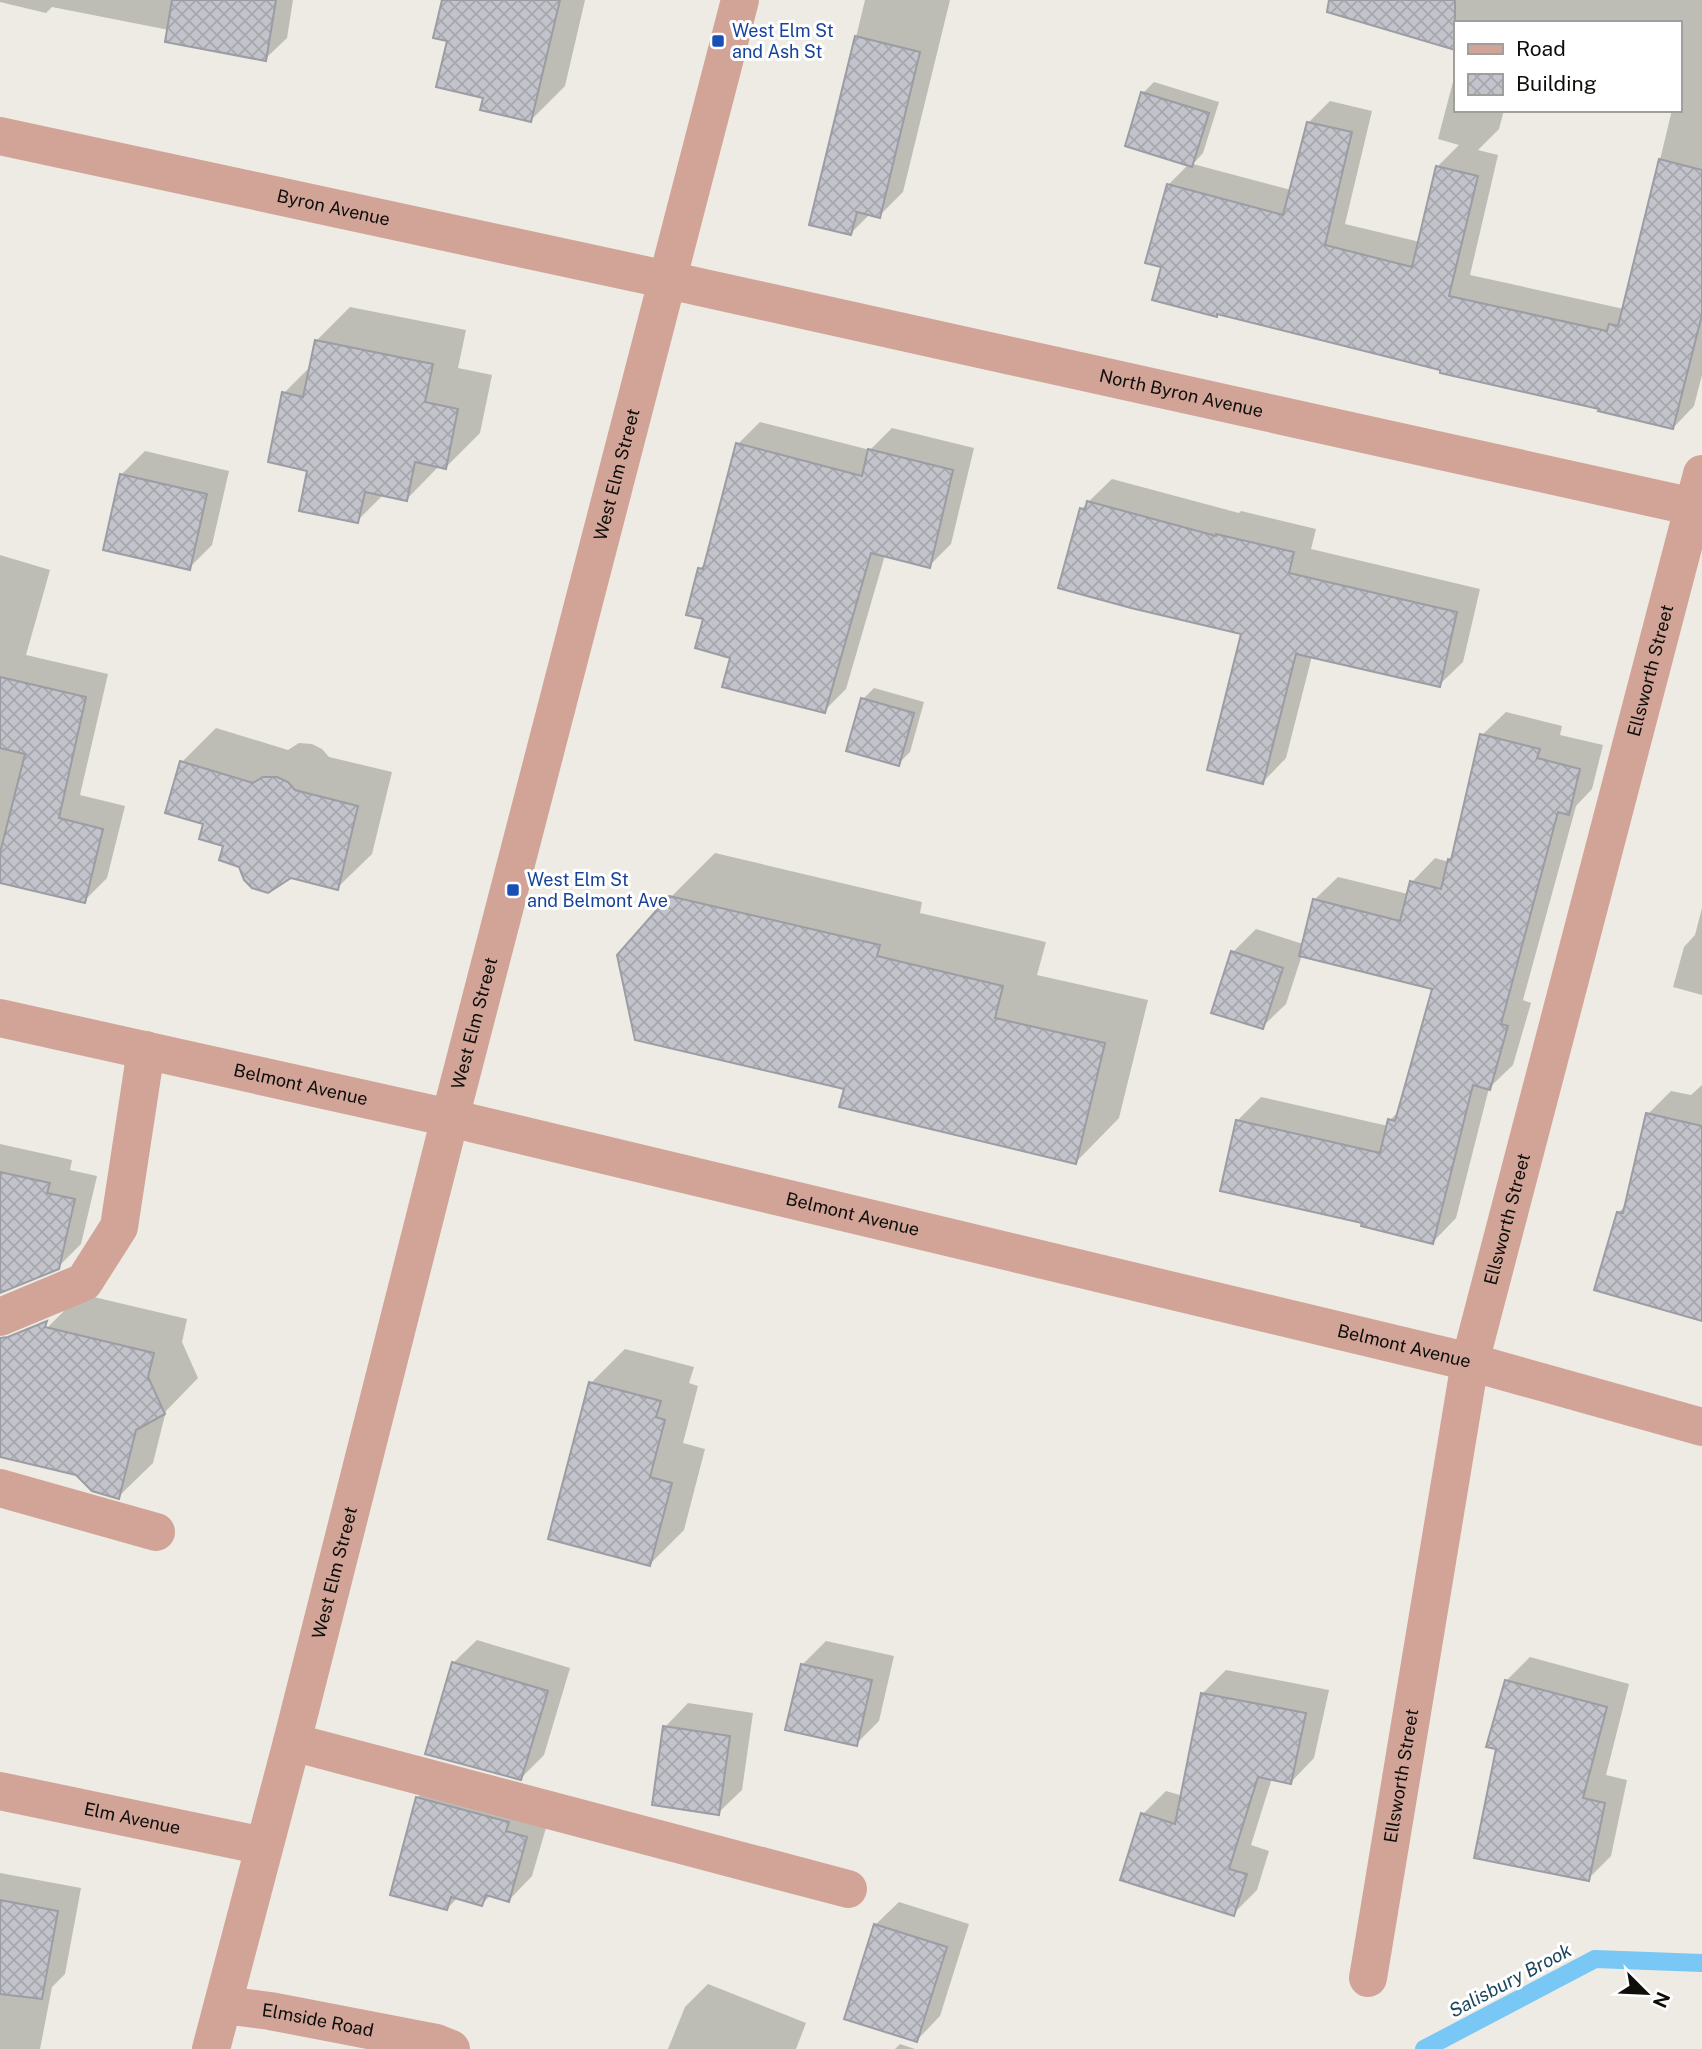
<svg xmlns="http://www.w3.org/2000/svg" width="1702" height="2049" font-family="'Public Sans',sans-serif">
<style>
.shadow{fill:#0003}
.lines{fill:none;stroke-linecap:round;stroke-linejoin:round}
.stream{stroke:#78c7f5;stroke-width:18}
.building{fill:url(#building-cross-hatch);stroke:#9c9ca4;stroke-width:2}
.minor{stroke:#d1a497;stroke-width:38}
.transit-dot{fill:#1a4fb4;stroke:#fff;stroke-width:2.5}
.labels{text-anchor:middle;stroke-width:6;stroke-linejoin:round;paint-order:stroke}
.transit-label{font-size:18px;fill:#164399;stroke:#fff;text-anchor:start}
.street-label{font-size:18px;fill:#0e0e0b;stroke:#fff}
.water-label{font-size:19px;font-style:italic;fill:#1a465e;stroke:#fff}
</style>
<defs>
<pattern id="building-cross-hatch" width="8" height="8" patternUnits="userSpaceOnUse" patternTransform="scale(1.75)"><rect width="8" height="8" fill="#c3c3cb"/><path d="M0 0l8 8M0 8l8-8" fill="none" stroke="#a6a6ad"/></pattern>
</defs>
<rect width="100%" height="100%" fill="#edebe3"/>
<path class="shadow" d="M 0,0 L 293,0 L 287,38 L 265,59 L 169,30 L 52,7 L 46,13 L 0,2 Z
M 444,0 L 585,0 L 565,86 L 531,120 L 449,40 Z
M 865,0 L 950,0 L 903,192 L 879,216 L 870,214 L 851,233 L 811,224 Z
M 1360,0 L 1702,0 L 1702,375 L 1694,406 L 1673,428 L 1601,408 L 1219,313 L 1216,315 L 1163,266 L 1169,184 L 1189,164 L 1143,93 L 1154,82 L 1219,102 L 1203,153 L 1193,164 L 1291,190 L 1308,123 L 1330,101 L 1372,111 L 1345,224 L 1420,242 L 1437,167 L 1459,145 L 1438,139 L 1455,74 L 1455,110 L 1504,110 L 1499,129 L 1478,150 L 1498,155 L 1470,275 L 1624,309 L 1672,110 L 1679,110 L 1679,23 L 1455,23 L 1455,48 L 1354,19 Z
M 350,307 L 466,330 L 458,368 L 492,375 L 480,433 L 446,467 L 440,465 L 407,499 L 384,494 L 357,521 L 309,470 L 284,393 L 311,366 L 316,341 Z
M 760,422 L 870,450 L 892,428 L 974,448 L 951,544 L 929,566 L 885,555 L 846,689 L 824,711 L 732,656 L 705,618 L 700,569 L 706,562 L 738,444 Z
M 145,451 L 229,471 L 212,545 L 189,568 L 105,549 L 122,474 Z
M 1112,479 L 1239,513 L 1241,511 L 1316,529 L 1311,549 L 1480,589 L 1463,662 L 1439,685 L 1312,656 L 1286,758 L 1263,782 L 1243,633 L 1081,509 Z
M 0,555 L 50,570 L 26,655 L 108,674 L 80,795 L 125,806 L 107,878 L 84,901 L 0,881 Z
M 874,688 L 924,702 L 910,752 L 898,764 L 863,699 Z
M 1506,712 L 1562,726 L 1560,735 L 1603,745 L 1592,789 L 1576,806 L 1523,1000 L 1531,1003 L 1513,1065 L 1489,1088 L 1456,1218 L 1433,1242 L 1238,1120 L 1261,1097 L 1388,1126 L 1390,1120 L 1400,1110 L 1434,988 L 1302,955 L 1286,1004 L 1262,1027 L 1233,952 L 1256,929 L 1303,944 L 1314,900 L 1338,877 L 1408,894 L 1412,882 L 1435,858 L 1449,862 L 1454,856 L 1482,735 Z
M 216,728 L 288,750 L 299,743 L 312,744 L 322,749 L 329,757 L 392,772 L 372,854 L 337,888 L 240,865 L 226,845 L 205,823 L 182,762 Z
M 715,853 L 922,902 L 920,913 L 1046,942 L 1037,975 L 1148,1000 L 1119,1118 L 1076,1162 L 846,1088 L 671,897 Z
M 1702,908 L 1702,995 L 1673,987 L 1684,947 L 1695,935 Z
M 1702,1085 L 1702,1312 L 1618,1213 L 1627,1204 L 1648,1114 L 1671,1091 L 1691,1095 Z
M 0,1144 L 72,1160 L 70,1170 L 97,1176 L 81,1244 L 58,1267 L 0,1291 Z
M 81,1294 L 187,1319 L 182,1342 L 198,1378 L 166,1411 L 153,1463 L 118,1497 L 47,1328 Z
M 625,1349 L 694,1367 L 689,1383 L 698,1386 L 683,1443 L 705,1449 L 684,1530 L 650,1564 L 591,1383 Z
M 477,1640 L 570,1668 L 544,1755 L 521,1778 L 453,1663 Z
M 826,1641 L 894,1656 L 879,1721 L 856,1744 L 803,1664 Z
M 1530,1657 L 1629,1684 L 1606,1775 L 1627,1780 L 1611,1856 L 1588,1879 L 1498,1748 L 1506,1681 Z
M 1226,1670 L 1329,1690 L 1314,1758 L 1291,1782 L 1272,1778 L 1251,1845 L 1269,1851 L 1257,1890 L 1233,1914 L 1143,1814 L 1166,1791 L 1183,1796 L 1203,1693 Z
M 688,1703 L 753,1713 L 742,1790 L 718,1813 L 665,1727 Z
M 441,1775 L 550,1814 L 532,1876 L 509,1900 L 491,1895 L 482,1904 L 458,1897 L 447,1909 L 417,1798 Z
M 0,1873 L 81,1888 L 65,1974 L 52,1987 L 40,2049 L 0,2049 Z
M 899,1902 L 969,1924 L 940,2016 L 917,2040 L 875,1925 Z
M 708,1984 L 806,2023 L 796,2049 L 668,2049 L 685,2007 Z
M 900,2044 L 915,2049 L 895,2049 Z"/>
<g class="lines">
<path class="stream" d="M 1424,2049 L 1595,1959 L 1702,1963"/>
</g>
<path class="building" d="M 172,0 L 276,0 L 266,61 L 165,42 Z
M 442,0 L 560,0 L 531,122 L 480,110 L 483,98 L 436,87 L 447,41 L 433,38 Z
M 1329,0 L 1455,0 L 1455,50 L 1327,12 Z
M 855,36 L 920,52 L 880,218 L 857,212 L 851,235 L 809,225 Z
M 1141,92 L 1209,113 L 1192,167 L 1125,146 Z
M 1307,122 L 1352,132 L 1325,245 L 1412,267 L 1436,166 L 1478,176 L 1449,296 L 1607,331 L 1609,324 L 1618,326 L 1659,159 L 1702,170 L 1702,315 L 1673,429 L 1598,411 L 1599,409 L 1440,373 L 1440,370 L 1217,314 L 1217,317 L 1152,300 L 1161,267 L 1145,263 L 1167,184 L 1283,215 Z
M 315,340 L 433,364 L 425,402 L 458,409 L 446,469 L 415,462 L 407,501 L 365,492 L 358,523 L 299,511 L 307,471 L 268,462 L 282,392 L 303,397 Z
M 736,443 L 862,476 L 868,449 L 953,470 L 930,568 L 871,553 L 825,713 L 722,687 L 730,658 L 695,648 L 703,619 L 686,615 L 698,568 L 703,569 Z
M 120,474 L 207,494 L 190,570 L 103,550 Z
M 1087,501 L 1216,536 L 1216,534 L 1294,552 L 1289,573 L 1457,612 L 1440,687 L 1296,654 L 1263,784 L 1207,770 L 1241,634 L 1131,608 L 1058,588 L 1080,508 L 1085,510 Z
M 0,677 L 86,697 L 59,818 L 103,829 L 85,903 L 0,883 L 0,853 L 25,754 L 0,748 Z
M 861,698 L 914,713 L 899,766 L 846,751 Z
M 1480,734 L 1540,749 L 1537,758 L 1580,769 L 1569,815 L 1558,812 L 1501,1024 L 1508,1026 L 1490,1090 L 1473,1085 L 1433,1244 L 1361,1226 L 1362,1223 L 1220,1191 L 1236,1120 L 1380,1153 L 1388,1119 L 1395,1121 L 1432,989 L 1299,956 L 1313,899 L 1400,921 L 1410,881 L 1441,889 L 1448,859 L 1451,860 Z
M 180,761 L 253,783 L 263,777 L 277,777 L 288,782 L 295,790 L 358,806 L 338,890 L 291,878 L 268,893 L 252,888 L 244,880 L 239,867 L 219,860 L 223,846 L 199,839 L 203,824 L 165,813 Z
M 669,896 L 880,945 L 877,956 L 1003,986 L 995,1018 L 1105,1043 L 1076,1164 L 839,1107 L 844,1089 L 635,1040 L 617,955 Z
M 1231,951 L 1283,968 L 1263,1029 L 1211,1013 Z
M 1646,1113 L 1702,1126 L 1702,1321 L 1594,1290 L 1617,1212 L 1623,1213 Z
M 0,1172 L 50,1183 L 47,1193 L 75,1199 L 59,1269 L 0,1293 Z
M 47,1321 L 45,1327 L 154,1353 L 148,1377 L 165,1414 L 136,1430 L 119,1499 L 92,1491 L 76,1475 L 0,1457 L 0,1338 L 8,1337 Z
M 589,1382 L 661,1401 L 656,1417 L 665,1420 L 650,1477 L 672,1483 L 650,1566 L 548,1539 Z
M 452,1662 L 548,1691 L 521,1780 L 425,1754 Z
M 801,1664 L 872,1680 L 857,1746 L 785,1730 Z
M 1505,1680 L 1607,1707 L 1583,1798 L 1605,1803 L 1589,1881 L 1474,1858 L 1496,1749 L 1486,1747 Z
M 1201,1693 L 1306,1713 L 1291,1784 L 1258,1777 L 1229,1869 L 1247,1874 L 1234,1916 L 1120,1880 L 1141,1813 L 1175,1824 Z
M 663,1726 L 730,1736 L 719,1815 L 652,1805 Z
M 416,1797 L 509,1822 L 506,1831 L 527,1837 L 509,1902 L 486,1895 L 482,1906 L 451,1897 L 447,1910 L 390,1895 Z
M 0,1900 L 58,1911 L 42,1999 L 0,1994 Z
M 874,1924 L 947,1947 L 917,2042 L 844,2019 Z"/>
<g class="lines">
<g class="minor">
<path id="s1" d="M 0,136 L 668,280 L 1694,507"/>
<path id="s2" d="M 0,1018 L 450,1118 L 1470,1362 L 1702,1427"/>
<path d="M 0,1317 L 84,1282 L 119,1227 L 146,1050"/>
<path d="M 0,1488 L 156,1532"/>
<path d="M 292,1742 L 848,1889"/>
<path id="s3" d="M 0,1791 L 264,1846"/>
<path id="s4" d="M 1368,1978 L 1470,1362 L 1702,474"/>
<path id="s5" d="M 223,2005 L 270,2011 L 436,2043 L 451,2049"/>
<path id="s6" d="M 211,2049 L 292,1742 L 450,1118 L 740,0"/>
</g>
</g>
<g class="transit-dot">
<rect x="711" y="34" width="14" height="14" rx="3.5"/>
<rect x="506" y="883" width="14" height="14" rx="3.5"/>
</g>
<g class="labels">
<g class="transit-label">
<text x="732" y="37">West Elm St<tspan x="732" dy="21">and Ash St</tspan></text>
<text x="527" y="886">West Elm St<tspan x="527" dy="21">and Belmont Ave</tspan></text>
</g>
<g class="street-label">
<text dy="6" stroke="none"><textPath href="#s1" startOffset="341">Byron Avenue</textPath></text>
<text dy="6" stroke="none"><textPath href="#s1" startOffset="1209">North Byron Avenue</textPath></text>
<text dy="6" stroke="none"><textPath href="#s6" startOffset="1626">West Elm Street</textPath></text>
<text dy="6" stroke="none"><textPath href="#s4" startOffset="1339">Ellsworth Street</textPath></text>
<text dy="6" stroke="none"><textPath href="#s6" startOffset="1059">West Elm Street</textPath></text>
<text dy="6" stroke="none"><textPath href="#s2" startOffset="308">Belmont Avenue</textPath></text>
<text dy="6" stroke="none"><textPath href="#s2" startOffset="875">Belmont Avenue</textPath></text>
<text dy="6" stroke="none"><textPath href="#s4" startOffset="772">Ellsworth Street</textPath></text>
<text dy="6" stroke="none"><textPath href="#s2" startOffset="1442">Belmont Avenue</textPath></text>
<text dy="6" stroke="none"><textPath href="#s6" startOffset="492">West Elm Street</textPath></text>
<text dy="6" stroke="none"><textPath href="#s4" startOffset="205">Ellsworth Street</textPath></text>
<text dy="6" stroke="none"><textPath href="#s3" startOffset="135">Elm Avenue</textPath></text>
<text dy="6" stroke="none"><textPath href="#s5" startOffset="96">Elmside Road</textPath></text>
</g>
<g class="water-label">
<text transform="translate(1510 1980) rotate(-28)" y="7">Salisbury Brook</text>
</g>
</g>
<rect x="1454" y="21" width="228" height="91" fill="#ffffff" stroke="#9f9f9d" stroke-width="2"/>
<rect x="1468" y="44" width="35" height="10" fill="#d1a497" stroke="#9f9f9d" stroke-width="2"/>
<text x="1516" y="56" font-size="21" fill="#0e0e0b">Road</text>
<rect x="1468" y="74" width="35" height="21" fill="url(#building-cross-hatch)" stroke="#9f9f9d" stroke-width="2"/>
<text x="1516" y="91" font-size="21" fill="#0e0e0b">Building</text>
<g transform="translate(1646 1993) rotate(114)" stroke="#ffffff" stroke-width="5" paint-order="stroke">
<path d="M0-5L12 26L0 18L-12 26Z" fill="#0e0e0b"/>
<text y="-10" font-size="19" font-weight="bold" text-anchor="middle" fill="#0e0e0b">N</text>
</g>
</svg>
